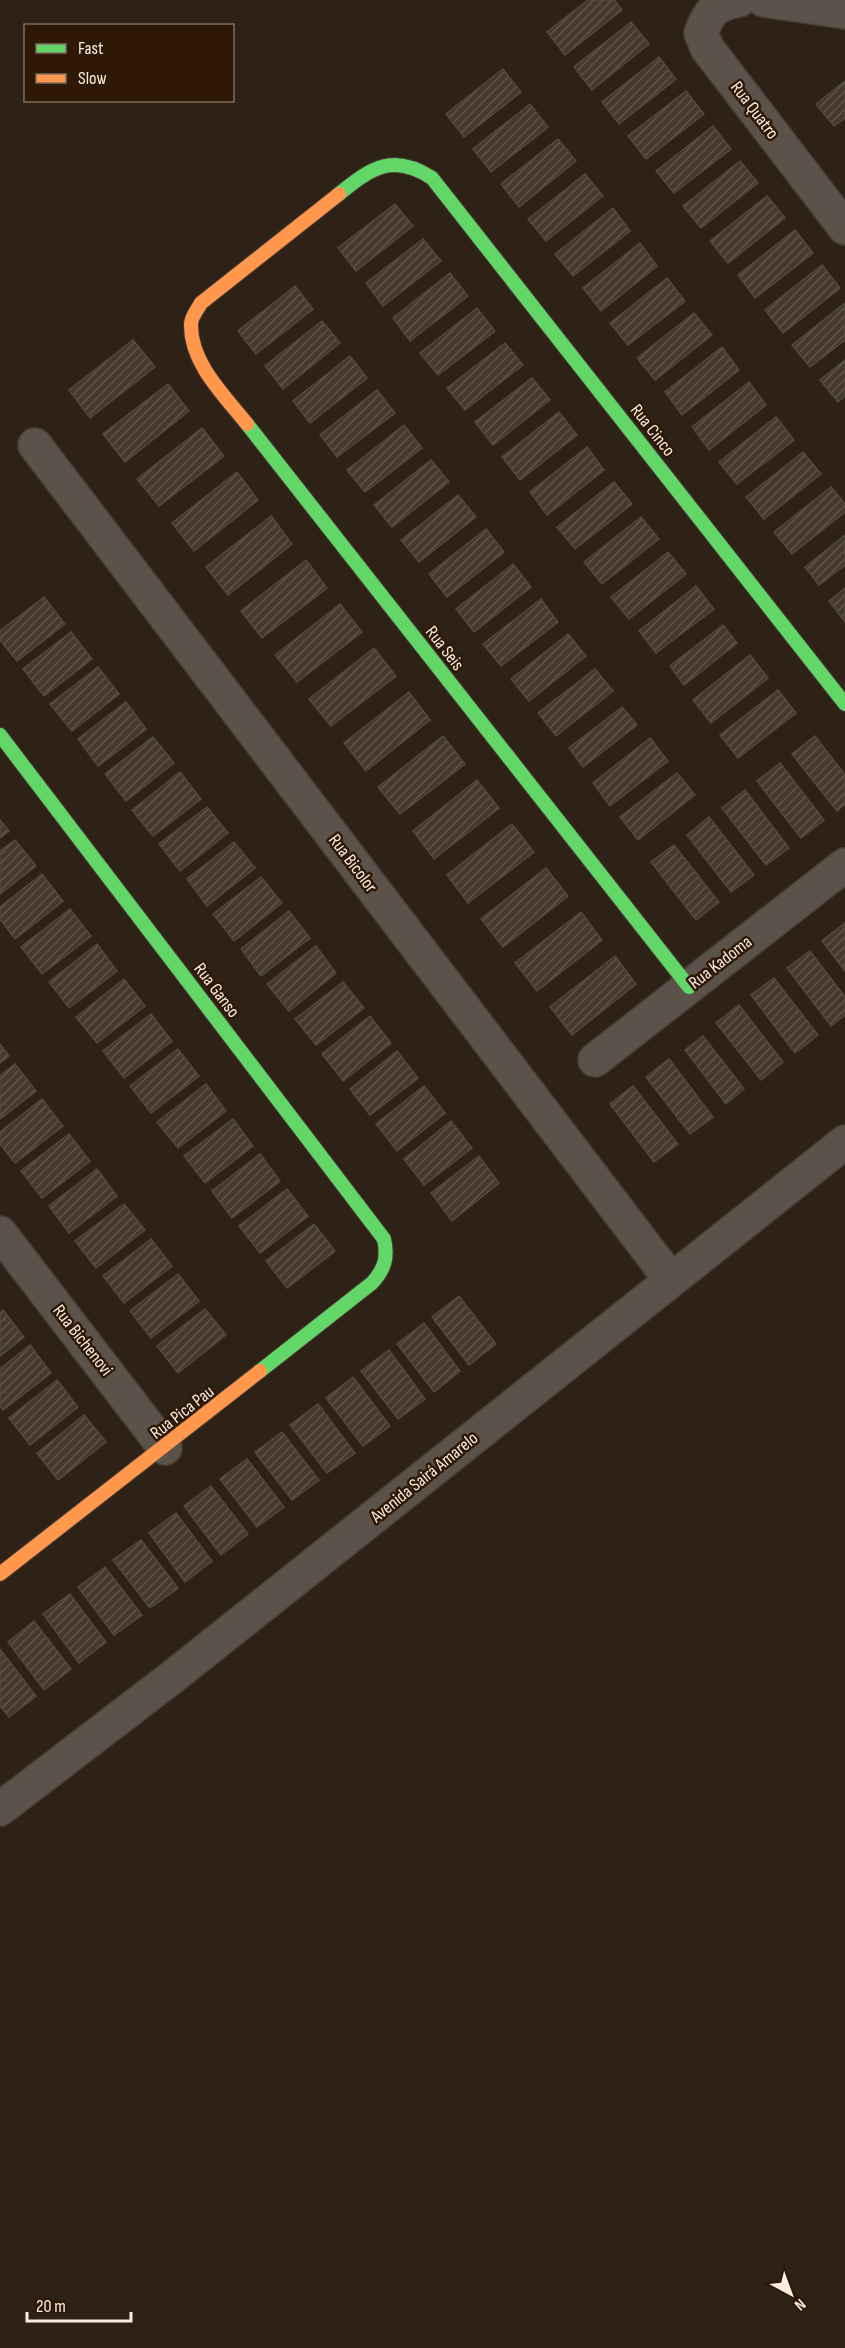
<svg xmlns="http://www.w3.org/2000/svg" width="845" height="2348" font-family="'Sofia Sans Condensed',sans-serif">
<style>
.building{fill:url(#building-hatch);stroke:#51483e;stroke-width:1.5}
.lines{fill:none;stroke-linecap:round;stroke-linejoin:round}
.street-casing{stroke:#473d35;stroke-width:36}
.fast-casing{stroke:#473d35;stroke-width:16}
.slow-casing{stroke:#473d35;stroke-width:16}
.street{stroke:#5b524a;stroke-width:33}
.fast{stroke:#63d668;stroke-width:14}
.slow{stroke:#ff974d;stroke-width:14}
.labels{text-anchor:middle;stroke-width:5;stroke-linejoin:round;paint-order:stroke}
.street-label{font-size:18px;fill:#fbece0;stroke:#2d1905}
</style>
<defs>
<pattern id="building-hatch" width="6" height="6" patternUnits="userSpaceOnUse" patternTransform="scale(1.5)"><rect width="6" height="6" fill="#45382c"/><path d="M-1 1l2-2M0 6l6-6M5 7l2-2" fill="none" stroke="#61554a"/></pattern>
</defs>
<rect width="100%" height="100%" fill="#2e2217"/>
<path class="building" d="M 588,0 L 614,0 L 622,10 L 565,55 L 547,32 Z
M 631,22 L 649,44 L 592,90 L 574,67 Z
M 659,57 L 676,79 L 619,124 L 602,102 Z
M 503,69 L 521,92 L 464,137 L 446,114 Z
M 845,81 L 845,118 L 834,126 L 816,104 Z
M 686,91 L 704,114 L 646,159 L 628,136 Z
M 530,104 L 548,127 L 491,172 L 473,149 Z
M 713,126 L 731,149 L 674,193 L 656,171 Z
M 558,139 L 576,161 L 519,207 L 501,184 Z
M 740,161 L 758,183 L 701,228 L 683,206 Z
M 585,174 L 603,196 L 546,241 L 528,219 Z
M 767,196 L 785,218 L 728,263 L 710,241 Z
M 395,204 L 413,226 L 356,271 L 338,248 Z
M 613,208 L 630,231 L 573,276 L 555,254 Z
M 795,230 L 813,253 L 755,298 L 738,275 Z
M 423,239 L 441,261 L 383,306 L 366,283 Z
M 640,243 L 657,266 L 601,311 L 583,288 Z
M 822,265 L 840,288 L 783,333 L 765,310 Z
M 450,273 L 468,296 L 410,341 L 393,318 Z
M 667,278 L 685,301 L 628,345 L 610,323 Z
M 295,286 L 313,309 L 256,354 L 238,331 Z
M 845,303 L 845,340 L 810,367 L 792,345 Z
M 477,308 L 495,331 L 438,375 L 420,353 Z
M 694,313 L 712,335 L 655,380 L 637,358 Z
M 322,321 L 340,343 L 283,389 L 265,366 Z
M 133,340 L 155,367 L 90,418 L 69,390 Z
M 505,343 L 523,365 L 465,410 L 447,388 Z
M 722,347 L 739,370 L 682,415 L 665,392 Z
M 350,356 L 367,378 L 310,423 L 293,401 Z
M 845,360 L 845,396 L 838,402 L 820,380 Z
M 532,378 L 550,400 L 493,445 L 475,422 Z
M 749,382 L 766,405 L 709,450 L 692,427 Z
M 168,384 L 189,411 L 125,462 L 103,434 Z
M 377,390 L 395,413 L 337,457 L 320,435 Z
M 559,412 L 577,435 L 520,480 L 502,457 Z
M 776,417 L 794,440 L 737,484 L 719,462 Z
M 404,425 L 422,448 L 365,492 L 347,470 Z
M 202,428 L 224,456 L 159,506 L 137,479 Z
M 587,447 L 604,470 L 547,515 L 530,492 Z
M 803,452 L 821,474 L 764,519 L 746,497 Z
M 431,460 L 449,482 L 392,527 L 374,505 Z
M 237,472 L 258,500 L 194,551 L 172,523 Z
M 614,482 L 632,504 L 575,549 L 557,527 Z
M 831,487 L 845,504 L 845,512 L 792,554 L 774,532 Z
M 458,495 L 476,517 L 419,562 L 401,540 Z
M 271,516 L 292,544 L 228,595 L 206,567 Z
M 641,517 L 659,539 L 602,584 L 584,562 Z
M 486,529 L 504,552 L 447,597 L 429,574 Z
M 845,535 L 845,565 L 819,585 L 805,567 Z
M 668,552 L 686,574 L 629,619 L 611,597 Z
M 306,560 L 327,588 L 262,638 L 241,611 Z
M 513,564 L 531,587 L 474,632 L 456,609 Z
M 696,586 L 714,609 L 656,653 L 639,631 Z
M 845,588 L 845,622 L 829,601 Z
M 44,597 L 65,624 L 17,661 L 0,640 L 0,631 Z
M 541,599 L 558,622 L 501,666 L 483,644 Z
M 340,604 L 362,632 L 297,682 L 275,655 Z
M 723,625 L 737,643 L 684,685 L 670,666 Z
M 71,632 L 92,659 L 44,696 L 23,669 Z
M 568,634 L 586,656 L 529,701 L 511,679 Z
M 374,648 L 396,676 L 331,726 L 309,699 Z
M 750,655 L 768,678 L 711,723 L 693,700 Z
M 98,667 L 119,694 L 72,731 L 50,704 Z
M 595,669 L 613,691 L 556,736 L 538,713 Z
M 778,690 L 796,713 L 738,758 L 720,735 Z
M 409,692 L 430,720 L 366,771 L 344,743 Z
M 126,702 L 146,729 L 98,766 L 78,739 Z
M 622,707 L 637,725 L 583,767 L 569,748 Z
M 443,736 L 465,764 L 400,814 L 378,787 Z
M 815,736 L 845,775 L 845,804 L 837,811 L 792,754 Z
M 153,737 L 174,763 L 126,801 L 105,774 Z
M 650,738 L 668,761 L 610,806 L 593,783 Z
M 780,763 L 824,820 L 801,838 L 757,781 Z
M 180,772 L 201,799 L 153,836 L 132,810 Z
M 677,773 L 695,795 L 638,840 L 620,817 Z
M 477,780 L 499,808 L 434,859 L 413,831 Z
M 745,790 L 789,848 L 766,865 L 722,808 Z
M 207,807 L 228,833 L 180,871 L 159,844 Z
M 709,817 L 754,875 L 731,892 L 687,835 Z
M 0,820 L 9,831 L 0,838 Z
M 512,824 L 534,852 L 468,903 L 447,875 Z
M 15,840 L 36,866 L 0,894 L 0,851 Z
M 234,842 L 255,868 L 207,906 L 187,879 Z
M 674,845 L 719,902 L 696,920 L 651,862 Z
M 546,868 L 568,896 L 503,947 L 481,919 Z
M 42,874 L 63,901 L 15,939 L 0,919 L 0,907 Z
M 261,877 L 282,903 L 234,941 L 213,914 Z
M 70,909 L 91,936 L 42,974 L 21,947 Z
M 289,911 L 310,938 L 261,976 L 241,949 Z
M 581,912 L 602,940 L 537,991 L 515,963 Z
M 845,923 L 845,971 L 822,941 Z
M 97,944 L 117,971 L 69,1008 L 49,982 Z
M 316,946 L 336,973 L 289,1011 L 267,984 Z
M 810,951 L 845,997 L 845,1015 L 831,1026 L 787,968 Z
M 615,956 L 636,984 L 572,1035 L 550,1007 Z
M 774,978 L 818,1035 L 795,1053 L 751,995 Z
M 124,979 L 145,1006 L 97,1043 L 76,1017 Z
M 343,982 L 364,1008 L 316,1045 L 295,1019 Z
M 739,1005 L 783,1062 L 761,1080 L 716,1023 Z
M 151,1014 L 172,1041 L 124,1078 L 103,1051 Z
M 370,1016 L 391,1043 L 343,1081 L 322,1054 Z
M 703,1036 L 744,1089 L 726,1104 L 685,1050 Z
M 0,1044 L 9,1056 L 0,1063 Z
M 178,1049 L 199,1076 L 151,1113 L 130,1086 Z
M 397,1051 L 418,1078 L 370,1115 L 350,1089 Z
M 669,1059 L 713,1117 L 690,1134 L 646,1077 Z
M 15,1064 L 36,1091 L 0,1119 L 0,1076 Z
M 206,1084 L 226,1111 L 178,1148 L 157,1122 Z
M 424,1086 L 445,1113 L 397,1151 L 376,1124 Z
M 633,1086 L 678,1144 L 654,1162 L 610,1104 Z
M 42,1099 L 63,1126 L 15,1163 L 0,1144 L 0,1132 Z
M 233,1119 L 253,1146 L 205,1183 L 184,1156 Z
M 451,1121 L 472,1148 L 424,1185 L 404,1159 Z
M 69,1134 L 90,1161 L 42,1198 L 21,1171 Z
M 260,1154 L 280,1181 L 232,1218 L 212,1191 Z
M 479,1156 L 499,1183 L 452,1221 L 431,1193 Z
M 97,1169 L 117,1196 L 69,1233 L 49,1206 Z
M 287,1189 L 308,1216 L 260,1253 L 239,1226 Z
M 124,1204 L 145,1230 L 96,1268 L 75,1241 Z
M 314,1224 L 335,1251 L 287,1288 L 266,1261 Z
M 151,1239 L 172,1266 L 124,1303 L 103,1276 Z
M 178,1274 L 199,1301 L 151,1338 L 130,1311 Z
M 459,1296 L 496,1344 L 469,1365 L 432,1317 Z
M 205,1309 L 226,1335 L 178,1373 L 157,1346 Z
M 3,1310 L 24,1337 L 0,1356 L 0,1313 Z
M 424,1323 L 460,1371 L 434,1392 L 397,1344 Z
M 30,1345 L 51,1373 L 3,1410 L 0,1406 L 0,1369 Z
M 389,1350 L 425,1399 L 398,1419 L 361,1371 Z
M 353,1377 L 390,1426 L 363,1446 L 326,1398 Z
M 57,1380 L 78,1407 L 30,1445 L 9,1418 Z
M 318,1404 L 355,1453 L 327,1473 L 290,1425 Z
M 84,1415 L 106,1442 L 58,1480 L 37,1453 Z
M 282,1432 L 319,1480 L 292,1500 L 255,1452 Z
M 247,1459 L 284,1507 L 257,1527 L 220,1479 Z
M 211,1486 L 248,1534 L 221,1555 L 184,1506 Z
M 176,1513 L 212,1561 L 185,1582 L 149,1533 Z
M 141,1540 L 178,1588 L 150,1608 L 113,1560 Z
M 105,1567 L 142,1615 L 114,1635 L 78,1587 Z
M 70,1594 L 106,1642 L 79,1663 L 43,1614 Z
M 34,1621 L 71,1669 L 44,1690 L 8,1642 Z
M 0,1649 L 36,1696 L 9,1717 L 0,1706 Z"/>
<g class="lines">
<defs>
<path id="street" d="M 739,0 C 715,5 709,11 701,33 L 707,48 L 845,228
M 764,0 L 845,12
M 35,445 L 671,1280
M 595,1060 L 845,865
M 0,1233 L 165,1448
M 0,1809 L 175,1675 L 845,1142"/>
<path id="fast" d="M 339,194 C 372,167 393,153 432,178 L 845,704
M 247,424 L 689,987
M 0,735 L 384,1239 C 388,1257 385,1269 372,1283 L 260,1371"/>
<path id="slow" d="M 247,424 C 224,395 190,363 191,324 C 191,317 198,309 201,303 L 339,194
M 0,1574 L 260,1371"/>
</defs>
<use href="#street" class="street-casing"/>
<use href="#fast" class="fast-casing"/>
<use href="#slow" class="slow-casing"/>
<use href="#street" class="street"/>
<use href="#fast" class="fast"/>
<use href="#slow" class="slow"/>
</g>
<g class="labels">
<g class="street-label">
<text transform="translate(755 110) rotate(53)" y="6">Rua Quatro</text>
<text transform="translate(653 430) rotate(52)" y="6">Rua Cinco</text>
<text transform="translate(445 648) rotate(52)" y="6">Rua Seis</text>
<text transform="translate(353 863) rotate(53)" y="6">Rua Bicolor</text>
<text transform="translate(720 962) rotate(-38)" y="6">Rua Kadoma</text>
<text transform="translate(217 990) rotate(53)" y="6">Rua Ganso</text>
<text transform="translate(83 1340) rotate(52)" y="6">Rua Bichenovi</text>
<text transform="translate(182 1412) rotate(-38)" y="6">Rua Pica Pau</text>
<text transform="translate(424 1477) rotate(-39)" y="6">Avenida Sairá Amarelo</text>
</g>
</g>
<rect x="24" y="24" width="210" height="78" fill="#2d1905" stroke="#7f6d5d" stroke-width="1.5"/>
<rect x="36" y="44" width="30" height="9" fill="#63d668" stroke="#7f6d5d" stroke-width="1.5"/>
<text x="78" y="54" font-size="18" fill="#fbece0">Fast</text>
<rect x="36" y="74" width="30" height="9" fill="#ff974d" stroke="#7f6d5d" stroke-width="1.5"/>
<text x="78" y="84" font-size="18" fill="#fbece0">Slow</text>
<g transform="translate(791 2294) rotate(139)" stroke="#2d1905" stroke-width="4.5" paint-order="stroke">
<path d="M0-4.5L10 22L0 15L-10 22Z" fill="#fbece0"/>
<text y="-9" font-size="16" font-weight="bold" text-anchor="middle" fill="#fbece0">N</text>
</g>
<path d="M27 2312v9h104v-9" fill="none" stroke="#fbece0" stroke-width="3"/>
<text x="36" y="2312" font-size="18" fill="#fbece0" stroke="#2d1905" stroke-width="4.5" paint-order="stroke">20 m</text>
</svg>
